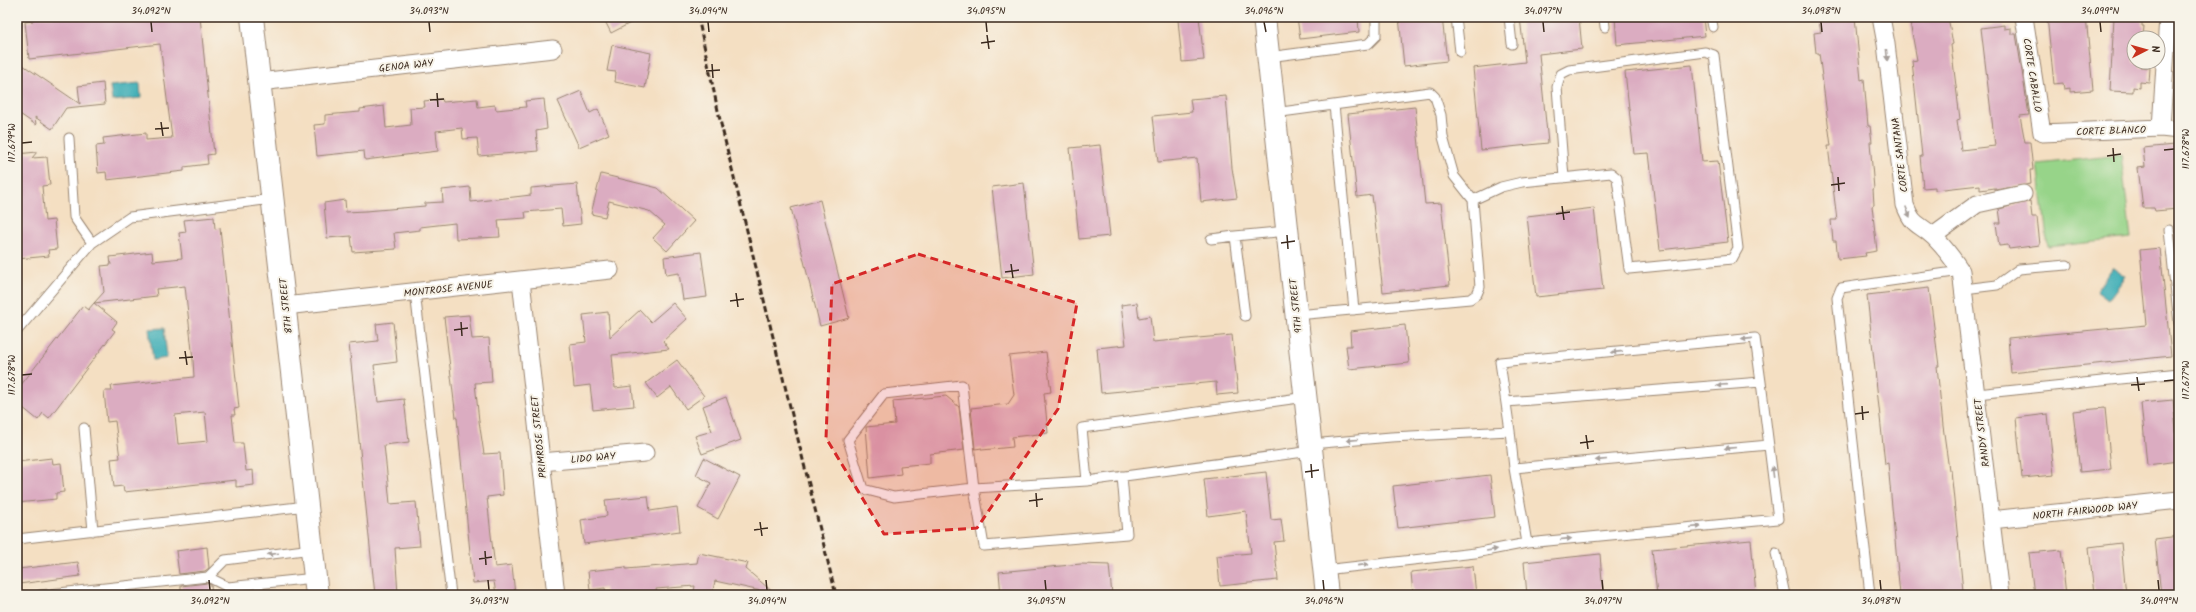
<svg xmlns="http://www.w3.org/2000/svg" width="2196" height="612" font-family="Kalam,sans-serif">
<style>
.green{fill:#97d489;stroke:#697f54}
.water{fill:#3cadb6;stroke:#3c6c6a}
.building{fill:#dbacc1;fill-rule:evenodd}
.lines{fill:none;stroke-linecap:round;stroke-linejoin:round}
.lane-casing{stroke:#988470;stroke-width:11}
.street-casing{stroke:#988470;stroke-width:19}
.secondary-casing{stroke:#988470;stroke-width:24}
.lane{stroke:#fff;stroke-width:9}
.street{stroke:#fff;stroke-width:17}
.secondary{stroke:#fff;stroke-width:22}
.rail{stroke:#3b2a1e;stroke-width:3;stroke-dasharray:6 3;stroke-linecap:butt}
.oneway{fill:#a79f9a}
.marked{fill:#d62828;fill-opacity:0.2;stroke:#d62828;stroke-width:3;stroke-dasharray:8 5;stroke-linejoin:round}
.ticks{fill:none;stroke:#3b2a1e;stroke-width:1.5}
.labels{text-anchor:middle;stroke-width:4;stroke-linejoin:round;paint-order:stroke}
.street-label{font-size:10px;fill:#3b2a1e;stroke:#f7f3e8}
.neatline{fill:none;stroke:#3b2a1e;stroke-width:1.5}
.ticks-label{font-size:10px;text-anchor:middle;fill:#3b2a1e}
</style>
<rect width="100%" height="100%" fill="#f7f3e8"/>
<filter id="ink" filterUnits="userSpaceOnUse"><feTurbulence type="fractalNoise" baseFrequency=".025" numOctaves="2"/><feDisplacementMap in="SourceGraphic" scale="8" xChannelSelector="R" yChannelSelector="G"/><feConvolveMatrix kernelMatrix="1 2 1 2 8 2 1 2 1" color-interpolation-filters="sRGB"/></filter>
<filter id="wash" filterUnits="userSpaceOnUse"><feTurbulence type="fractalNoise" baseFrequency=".012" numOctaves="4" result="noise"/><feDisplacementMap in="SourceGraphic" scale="16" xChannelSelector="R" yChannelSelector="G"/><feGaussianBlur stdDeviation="0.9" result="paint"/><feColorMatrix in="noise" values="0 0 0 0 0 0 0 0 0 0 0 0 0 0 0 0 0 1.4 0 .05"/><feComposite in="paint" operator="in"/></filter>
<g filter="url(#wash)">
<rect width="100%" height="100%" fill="#f4dfc2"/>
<path class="green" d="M 2121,155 L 2131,238 L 2048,247 L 2038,164 Z"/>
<path class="water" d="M 140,83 L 141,98 L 112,101 L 110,86 Z
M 2113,267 L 2126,276 L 2108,300 L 2096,291 Z
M 164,328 L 167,358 L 153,360 L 149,329 Z"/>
<g id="blocks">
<path class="building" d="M 32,17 L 200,17 L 214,154 L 207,155 L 208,164 L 184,167 L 184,171 L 107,180 L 106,172 L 98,173 L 97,159 L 96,146 L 104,145 L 103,138 L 146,133 L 146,140 L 172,138 L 160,44 L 29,59 L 25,22 L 33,21 Z
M 603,17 L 642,17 L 611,33 Z
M 1181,17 L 1199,17 L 1204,60 L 1182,62 L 1178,20 L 1181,20 Z
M 1297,17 L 1358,17 L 1359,32 L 1300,39 Z
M 1399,17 L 1442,17 L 1447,61 L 1404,66 Z
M 1520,17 L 1579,17 L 1582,49 L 1539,54 L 1548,143 L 1481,150 L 1473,68 L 1525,62 Z
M 1615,17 L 1703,17 L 1705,36 L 1617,45 Z
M 1818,17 L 1855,17 L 1861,80 L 1864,79 L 1868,126 L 1870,126 L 1872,142 L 1870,142 L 1874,189 L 1873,189 L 1874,205 L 1872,206 L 1877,251 L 1865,253 L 1866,256 L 1838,259 L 1836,241 L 1833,241 L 1831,220 L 1837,220 L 1828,146 L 1831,146 L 1819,53 L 1816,53 L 1814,33 L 1821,32 Z
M 1909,17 L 1948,17 L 1953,44 L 1951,45 L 1960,119 L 1957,120 L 1961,150 L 1995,146 L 1981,28 L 2004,25 L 2004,29 L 2011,28 L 2011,34 L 2016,34 L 2029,115 L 2020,116 L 2025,142 L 2030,142 L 2033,170 L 2030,170 L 2031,184 L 1995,190 L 1995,188 L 1980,190 L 1980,185 L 1935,190 L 1935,187 L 1923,188 L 1920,156 L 1922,156 L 1912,61 L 1917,60 Z
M 2047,17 L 2086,17 L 2093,90 L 2070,92 L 2070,88 L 2064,89 L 2063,83 L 2054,84 Z
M 2114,17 L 2137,17 L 2137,20 L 2142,21 L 2142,26 L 2144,26 L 2143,38 L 2134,38 L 2134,62 L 2141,62 L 2140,67 L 2150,68 L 2149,83 L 2140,82 L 2140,88 L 2133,87 L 2133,92 L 2110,91 Z
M 612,45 L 651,53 L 645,88 L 615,82 L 616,72 L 607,71 Z
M 17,61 L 80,104 L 78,86 L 103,83 L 105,104 L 66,108 L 52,129 L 35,117 L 36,125 L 17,112 Z
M 1692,65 L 1702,162 L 1718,161 L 1728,242 L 1660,250 L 1649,153 L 1634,154 L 1625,72 Z
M 581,91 L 590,113 L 598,109 L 609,134 L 579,147 L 558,101 Z
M 1226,96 L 1232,168 L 1237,198 L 1201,202 L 1197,158 L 1158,162 L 1153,116 L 1192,112 L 1190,99 Z
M 442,99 L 443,102 L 477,99 L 478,107 L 495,105 L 496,110 L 526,107 L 525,101 L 544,99 L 547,129 L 536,131 L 538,151 L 479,156 L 477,138 L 463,139 L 462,128 L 436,131 L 438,151 L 365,160 L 364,151 L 317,156 L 314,125 L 325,124 L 325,115 L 360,112 L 360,109 L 384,106 L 386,128 L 411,125 L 410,108 L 425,107 L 424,101 Z
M 1415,107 L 1425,204 L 1441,203 L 1450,285 L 1383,292 L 1372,195 L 1357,197 L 1348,114 Z
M 1100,145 L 1110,236 L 1079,239 L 1070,148 Z
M 2174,145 L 2176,164 L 2179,164 L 2178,209 L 2155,211 L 2154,208 L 2143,208 L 2138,168 L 2145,167 L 2143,148 Z
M 37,152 L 32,158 L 47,157 L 50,185 L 42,186 L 45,221 L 54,220 L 57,249 L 48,250 L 49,256 L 17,259 L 17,154 Z
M 601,174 L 658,188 L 694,221 L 667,251 L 653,238 L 665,225 L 649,211 L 609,201 L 605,217 L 591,214 Z
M 1024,183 L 1034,274 L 1002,278 L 992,187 Z
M 577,184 L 581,224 L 563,226 L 561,209 L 525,212 L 526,218 L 498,220 L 500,237 L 456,239 L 455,223 L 420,227 L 420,230 L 394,233 L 396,249 L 353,252 L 351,236 L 327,238 L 324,203 L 345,200 L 346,212 L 366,211 L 425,206 L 425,203 L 443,202 L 442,190 L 470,187 L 471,202 L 531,195 L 531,188 Z
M 820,200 L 849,318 L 820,326 L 791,208 Z
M 2030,201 L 2032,217 L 2037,217 L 2040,245 L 2009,249 L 2008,245 L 1999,246 L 1996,223 L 2001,223 L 1999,209 Z
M 1594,208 L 1603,290 L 1536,297 L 1527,216 Z
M 214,217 L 215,229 L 220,228 L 239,408 L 234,409 L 235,415 L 232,415 L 235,443 L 243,443 L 246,471 L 253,470 L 254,485 L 236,487 L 236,480 L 124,492 L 123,486 L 114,487 L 111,459 L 120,458 L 115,421 L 107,422 L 104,391 L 112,391 L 111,386 L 194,377 L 193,360 L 185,286 L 156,289 L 157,296 L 94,303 L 104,292 L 101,266 L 111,265 L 110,257 L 152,252 L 153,261 L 182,258 L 179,233 L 186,232 L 184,220 ZM 205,412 L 208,441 L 178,444 L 175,415 Z
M 2160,248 L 2171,356 L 2011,373 L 2008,338 L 2147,325 L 2140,250 Z
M 701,252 L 707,297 L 683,300 L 679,273 L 666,275 L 664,257 Z
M 1929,288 L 1939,366 L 1937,366 L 1943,426 L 1949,470 L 1951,470 L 1963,591 L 1927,595 L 1900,595 L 1888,463 L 1885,464 L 1867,295 Z
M 94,303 L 117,322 L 112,329 L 115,331 L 49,418 L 43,413 L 38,420 L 17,403 L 17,390 L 83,306 L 88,310 Z
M 673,303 L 687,319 L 663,341 L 669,349 L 612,355 L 615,388 L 632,386 L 634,406 L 593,410 L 590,385 L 574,387 L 570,344 L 586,342 L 583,315 L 608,312 L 610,337 L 640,310 L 651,322 Z
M 1137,303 L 1139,318 L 1150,316 L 1153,342 L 1232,335 L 1238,393 L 1217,395 L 1216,382 L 1101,393 L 1097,348 L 1126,345 L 1121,305 Z
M 469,315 L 472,339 L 489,338 L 492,382 L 475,383 L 479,421 L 484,454 L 500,453 L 503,495 L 487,497 L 491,535 L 495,567 L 512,565 L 515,595 L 496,595 L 494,581 L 473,583 L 457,418 L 456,418 L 444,317 Z
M 393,322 L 397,362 L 374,365 L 378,402 L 404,399 L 409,442 L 384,445 L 388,483 L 390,504 L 416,502 L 420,546 L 395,548 L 398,595 L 375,595 L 349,344 L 378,341 L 376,324 Z
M 1405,325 L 1409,363 L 1349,369 L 1346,346 L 1351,346 L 1350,331 Z
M 1046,352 L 1051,392 L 1044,393 L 1048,433 L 1012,437 L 1013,447 L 982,450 L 982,448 L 975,449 L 971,408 L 1008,404 L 1014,395 L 1009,356 Z
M 677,360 L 704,396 L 686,409 L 671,387 L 657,398 L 646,383 Z
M 946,396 L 959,407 L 964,450 L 930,454 L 930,463 L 900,466 L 901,474 L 870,478 L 866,427 L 895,424 L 893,401 Z
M 726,397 L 741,440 L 702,454 L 695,436 L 712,431 L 703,406 Z
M 2173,400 L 2179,461 L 2147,465 L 2141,403 Z
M 2105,408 L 2111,469 L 2080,472 L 2073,411 Z
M 2048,414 L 2054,475 L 2022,478 L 2016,418 Z
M 52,458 L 53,464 L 61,463 L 64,492 L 56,493 L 56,499 L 17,503 L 17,462 Z
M 704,458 L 740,477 L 718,519 L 698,508 L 711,483 L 696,475 Z
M 1266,472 L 1271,520 L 1281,519 L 1284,541 L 1274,542 L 1278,580 L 1220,586 L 1217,556 L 1251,553 L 1246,511 L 1208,516 L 1204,479 Z
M 1490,475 L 1495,517 L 1398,528 L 1393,486 Z
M 648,496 L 650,511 L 677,507 L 680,531 L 584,544 L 581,520 L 607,516 L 605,500 Z
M 2179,536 L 2179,595 L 2161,595 L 2155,539 Z
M 1751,540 L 1756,595 L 1657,595 L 1652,549 Z
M 2121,543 L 2126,595 L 2094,595 L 2089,547 Z
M 207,547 L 209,568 L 205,571 L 179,574 L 176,551 Z
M 2061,550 L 2066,595 L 2034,595 L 2029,553 Z
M 699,553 L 748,563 L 746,569 L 775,594 L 715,581 L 712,595 L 694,592 L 695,586 L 656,589 L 657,595 L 606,595 L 605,588 L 590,590 L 588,571 L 626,567 L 626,569 L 697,563 Z
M 1600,554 L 1603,595 L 1527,595 L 1524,562 Z
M 78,562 L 80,576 L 19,584 L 18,569 Z
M 1081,564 L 1109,565 L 1112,595 L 1001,595 L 999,572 Z
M 1473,566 L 1476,595 L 1413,595 L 1411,572 Z
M 207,583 L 211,585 L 212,595 L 181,595 L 181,586 Z"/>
</g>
</g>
<g filter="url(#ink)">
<use href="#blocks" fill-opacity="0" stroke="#988470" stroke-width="1"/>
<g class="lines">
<defs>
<path id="lane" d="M 1456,17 L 1460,52
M 1509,17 L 1512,44
M 1604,17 L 1605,27
M 1711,17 L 1713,27
M 1268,57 L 1368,44 L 1376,36 L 1376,17
M 1334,105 L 1354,310
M 1274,113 L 1430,92 L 1435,97 L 1441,115 L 1443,137 L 1454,176 L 1473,200 L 1480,287 L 1477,294 L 1470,299 L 1297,315
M 69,138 L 74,217 L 92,243
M 1473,200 L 1501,187 L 1522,182 L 1611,173 L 1617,178 L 1629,269 L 1732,259 L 1738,248 L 1714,55 L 1705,52 L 1698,53 L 1569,70 L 1561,74 L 1557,87 L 1564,178
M 2169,230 L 2179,323
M 1211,239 L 1235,236
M 1964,289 L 1997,285 L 2019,269 L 2067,265
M 415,292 L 451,595
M 1245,316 L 1235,236 L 1287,231
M 17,331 L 92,243 L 130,217 L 272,199
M 1977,394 L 2179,373
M 1306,397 L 1082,428 L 1087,481 L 1312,451
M 84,428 L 93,531
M 1510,431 L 1500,362 L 1755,338 L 1761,382
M 1311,444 L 1391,437 L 1510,431 L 1514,468 L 1527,543
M 1514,468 L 1769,445
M 1087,481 L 974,488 L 894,497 L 863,489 L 848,440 L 884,394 L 962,385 L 974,488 L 984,546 L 1127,534 L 1122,476
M 17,539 L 307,506
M 1776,553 L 1785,595
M 1324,570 L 1475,553 L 1527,543 L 1778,519 L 1761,382 L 1506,402
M 208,577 L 225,560 L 312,549
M 40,595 L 208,577 L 228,587 L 315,578
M 1870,595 L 1837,298 L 1841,288 L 1961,271"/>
<path id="street" d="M 1881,17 L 1886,44 L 1905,205 C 1914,228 1918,222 1934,237 C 1944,247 1953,259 1961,271 L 2000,595
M 2024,17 L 2042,133 L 2161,128 L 2179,130
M 259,82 L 553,49
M 2161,128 L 2168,17
M 1933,236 L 1977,204 L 2023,194
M 521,280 L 556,595
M 285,306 L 610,270
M 541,462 L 645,453
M 1991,520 L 2179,500"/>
<path id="secondary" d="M 252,17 L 317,595
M 1264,17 L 1327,595"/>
</defs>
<use href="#lane" class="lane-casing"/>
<use href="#street" class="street-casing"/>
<use href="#secondary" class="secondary-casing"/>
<use href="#lane" class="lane"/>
<use href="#street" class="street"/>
<use href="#secondary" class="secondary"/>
<path class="rail" d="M 698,17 L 720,120 L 836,595"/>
</g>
<defs><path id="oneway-solid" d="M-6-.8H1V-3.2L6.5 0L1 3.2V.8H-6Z"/></defs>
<g class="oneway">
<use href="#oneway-solid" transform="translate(1887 55) rotate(84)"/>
<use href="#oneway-solid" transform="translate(1908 212) rotate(68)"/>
<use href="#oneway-solid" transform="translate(1747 339) rotate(174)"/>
<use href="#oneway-solid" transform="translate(1617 352) rotate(174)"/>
<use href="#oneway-solid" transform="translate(1722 385) rotate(176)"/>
<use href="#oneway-solid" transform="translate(1352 440) rotate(175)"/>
<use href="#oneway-solid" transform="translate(1730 448) rotate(175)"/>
<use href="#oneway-solid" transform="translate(1601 460) rotate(175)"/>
<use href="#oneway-solid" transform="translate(1773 472) rotate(-97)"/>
<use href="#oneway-solid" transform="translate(1696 527) rotate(-5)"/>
<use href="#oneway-solid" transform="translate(1566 539) rotate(-5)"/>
<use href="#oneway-solid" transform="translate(1492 550) rotate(-9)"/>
<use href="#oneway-solid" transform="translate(273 554) rotate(173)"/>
<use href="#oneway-solid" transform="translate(1363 565) rotate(-6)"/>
</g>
</g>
<path class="marked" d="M 918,254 L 1077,303 L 1058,409 L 977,528 L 884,534 L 826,438 L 832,284 Z"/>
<path class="ticks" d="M 151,22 L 152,32M 429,22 L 430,32M 708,22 L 709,32M 986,22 L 987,32M 1264,22 L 1266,32M 1543,22 L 1544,32M 1821,22 L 1822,32M 2100,22 L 2101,32M 987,35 L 989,49M 981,43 L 995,41M 712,64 L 713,78M 706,71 L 720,70M 437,93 L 438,107M 430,100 L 444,99M 161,122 L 163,136M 155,129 L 169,128M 22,143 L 32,142M 2113,148 L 2114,162M 2164,150 L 2174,149M 2107,156 L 2121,154M 1838,177 L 1839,191M 1831,185 L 1845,183M 1562,206 L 1564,220M 1556,214 L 1570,212M 1287,235 L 1288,249M 1281,243 L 1295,241M 1011,264 L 1013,278M 1005,272 L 1019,270M 736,293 L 738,307M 730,301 L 744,299M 461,322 L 462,336M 454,330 L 468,328M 185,351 L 187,365M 179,358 L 193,357M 22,375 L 32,374M 2137,377 L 2139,391M 2164,381 L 2174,380M 2131,385 L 2145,384M 1862,406 L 1863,420M 1855,414 L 1869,412M 1586,435 L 1588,449M 1580,443 L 1594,441M 1311,464 L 1312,478M 1305,472 L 1319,470M 1036,493 L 1037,507M 1029,501 L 1043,499M 760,522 L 762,536M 754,530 L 768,528M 485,551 L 486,565M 479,559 L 492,557M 209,580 L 210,590M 488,580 L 489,590M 766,580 L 767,590M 1045,580 L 1046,590M 1323,580 L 1324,590M 1602,580 L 1603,590M 1880,580 L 1881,590M 2158,580 L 2159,590"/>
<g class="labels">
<g class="street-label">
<text transform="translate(406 65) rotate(-6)" y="4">GENOA WAY</text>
<text transform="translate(2033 75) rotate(81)" y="4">CORTE CABALLO</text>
<text transform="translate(2111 130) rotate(-2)" y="4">CORTE BLANCO</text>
<text transform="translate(1899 155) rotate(-97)" y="4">CORTE SANTANA</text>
<text transform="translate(448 288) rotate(-6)" y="4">MONTROSE AVENUE</text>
<text transform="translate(285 306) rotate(-96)" y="4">8TH STREET</text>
<text transform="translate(1295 306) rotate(-96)" y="4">9TH STREET</text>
<text transform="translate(1981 433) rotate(-97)" y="4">RANDY STREET</text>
<text transform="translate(538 437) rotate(-96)" y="4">PRIMROSE STREET</text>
<text transform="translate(593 457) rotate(-5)" y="4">LIDO WAY</text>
<text transform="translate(2085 510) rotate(-6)" y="4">NORTH FAIRWOOD WAY</text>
</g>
</g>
<rect width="2196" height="612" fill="none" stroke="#f7f3e8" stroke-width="44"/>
<g transform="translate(2146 50) rotate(84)"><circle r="19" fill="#f7f3e8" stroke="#aca397"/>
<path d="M0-3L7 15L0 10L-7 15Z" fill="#c8321e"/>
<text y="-6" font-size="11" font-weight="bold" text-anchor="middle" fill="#3b2a1e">N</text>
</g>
<rect x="22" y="22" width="2152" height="568" class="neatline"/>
<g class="ticks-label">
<text x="151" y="14">34.092°N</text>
<text x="429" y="14">34.093°N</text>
<text x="708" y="14">34.094°N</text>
<text x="986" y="14">34.095°N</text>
<text x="1264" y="14">34.096°N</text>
<text x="1543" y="14">34.097°N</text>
<text x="1821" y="14">34.098°N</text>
<text x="2100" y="14">34.099°N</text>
<text transform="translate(11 143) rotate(-90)" y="4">117.679°W</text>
<text transform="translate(2185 149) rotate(-90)" y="4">117.678°W</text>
<text transform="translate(11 375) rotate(-90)" y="4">117.678°W</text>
<text transform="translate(2185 380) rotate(-90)" y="4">117.677°W</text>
<text x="210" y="604">34.092°N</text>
<text x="489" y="604">34.093°N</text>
<text x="767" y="604">34.094°N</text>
<text x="1046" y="604">34.095°N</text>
<text x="1324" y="604">34.096°N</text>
<text x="1603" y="604">34.097°N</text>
<text x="1881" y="604">34.098°N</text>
<text x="2159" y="604">34.099°N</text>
</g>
</svg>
